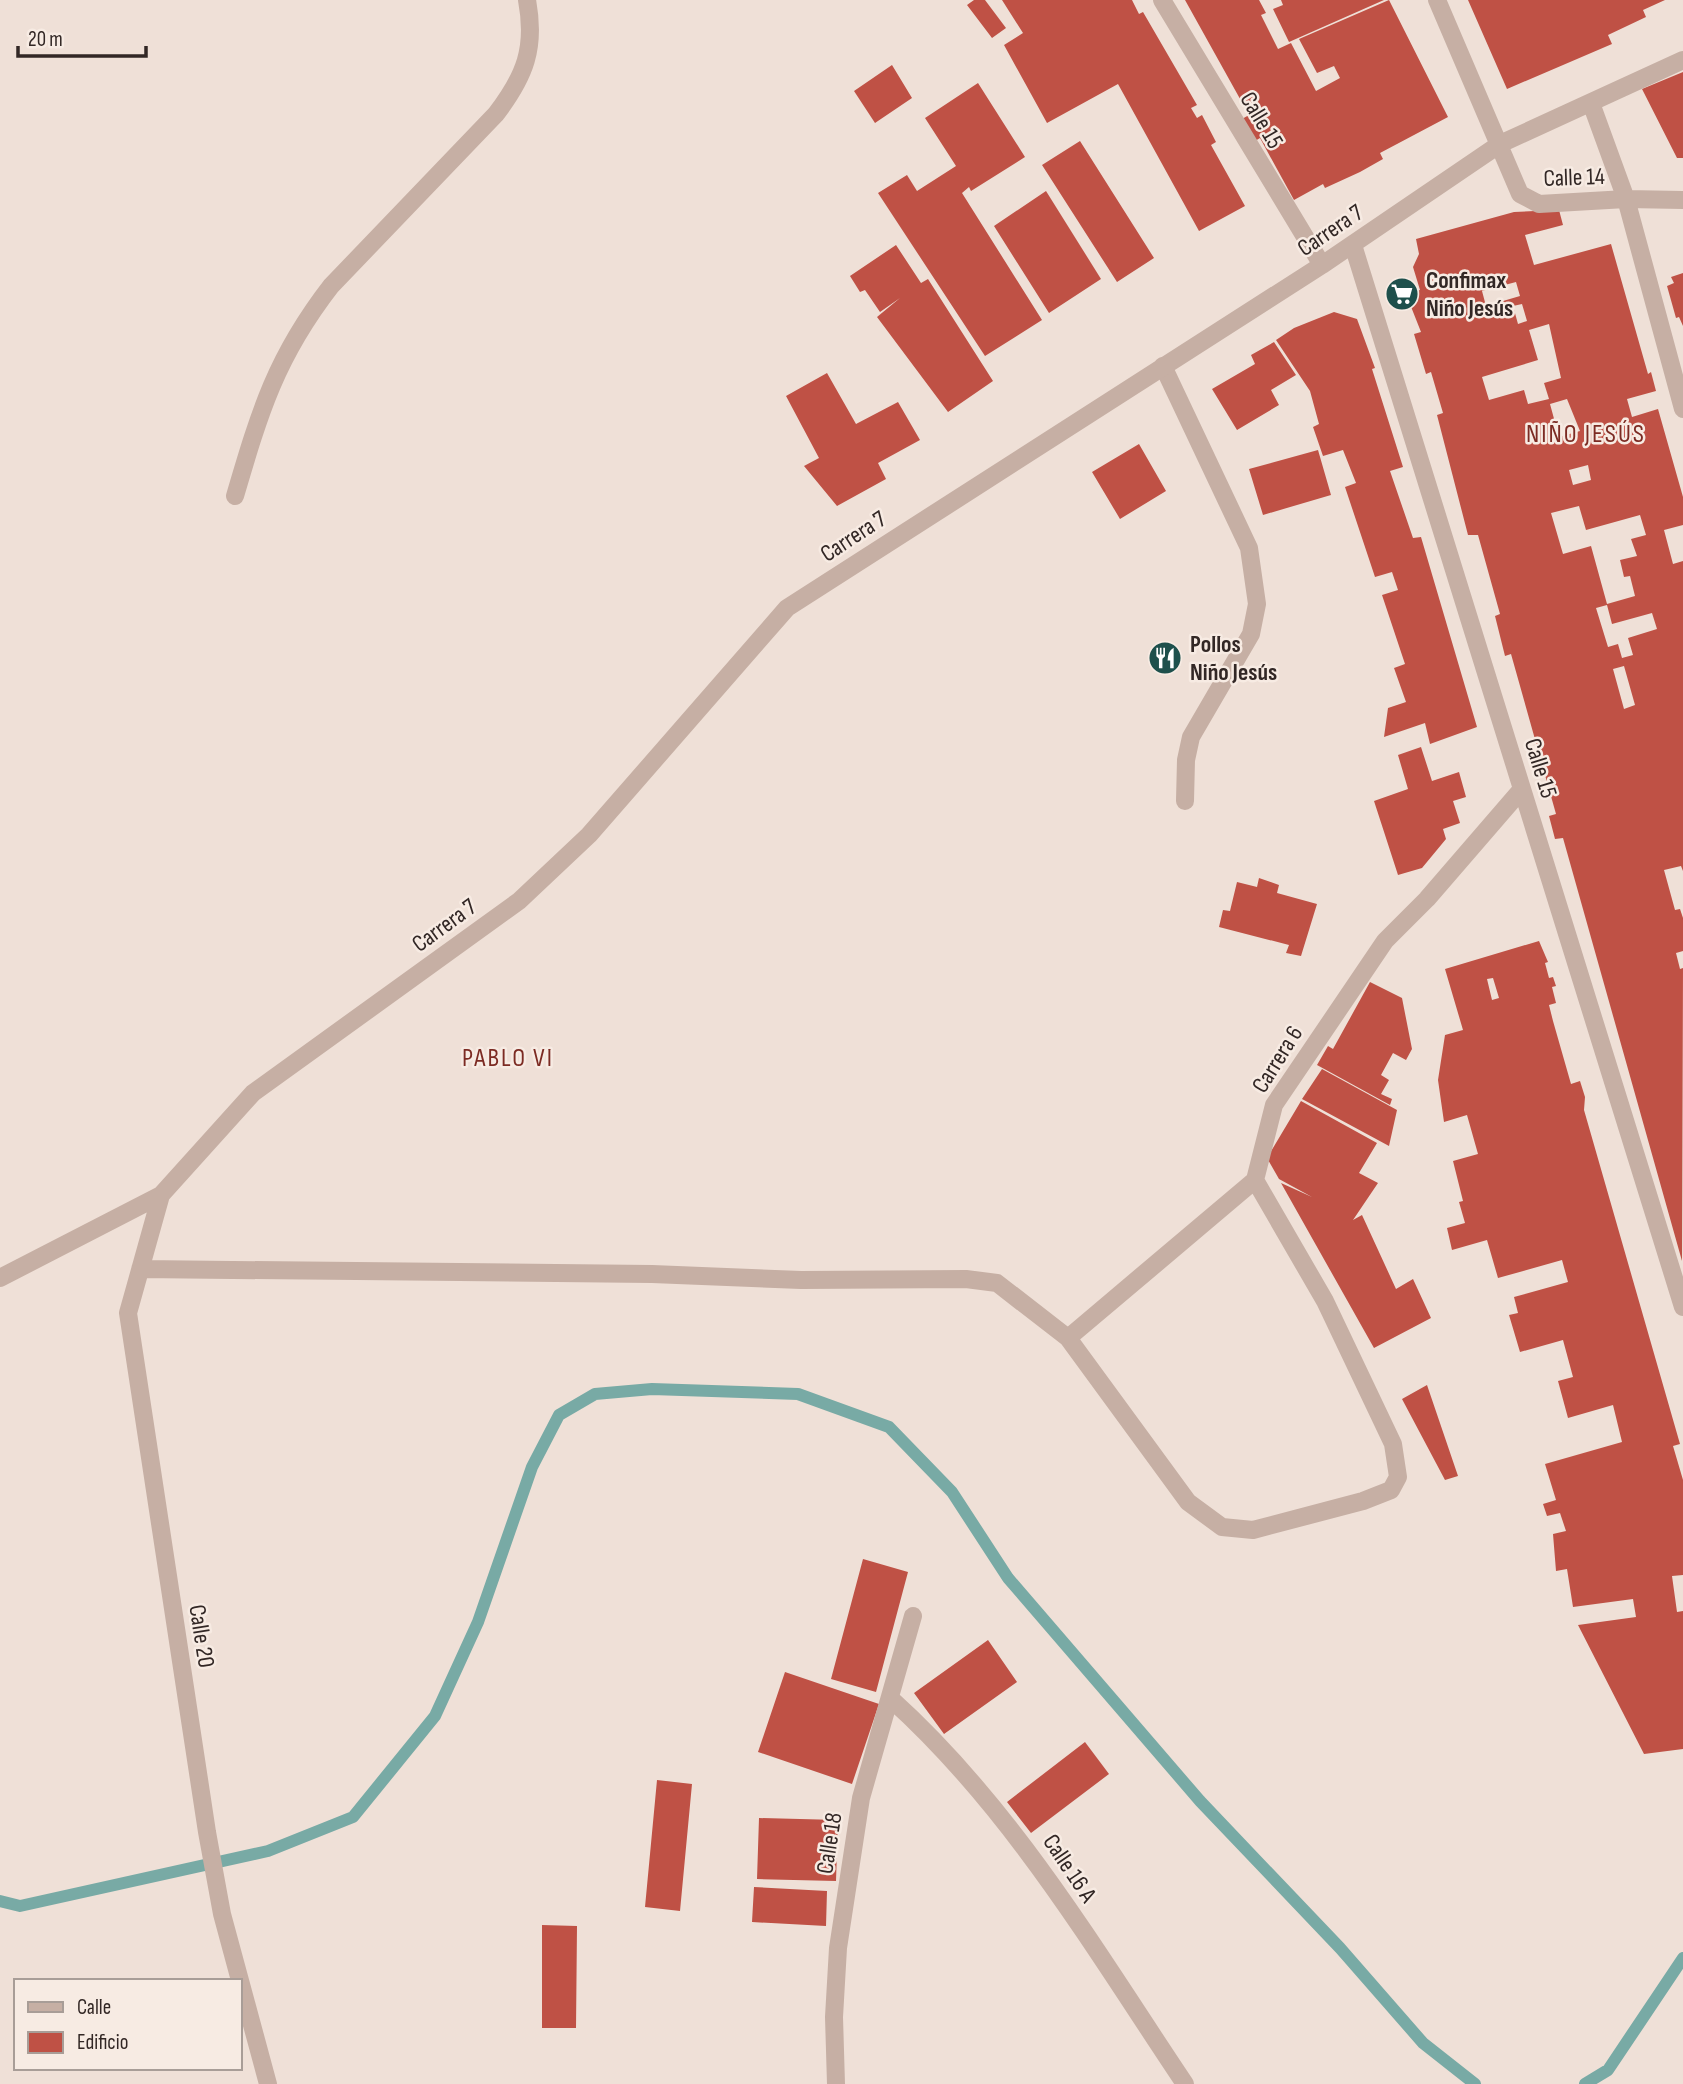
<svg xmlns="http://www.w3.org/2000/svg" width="1683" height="2084" font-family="'Sofia Sans Condensed',sans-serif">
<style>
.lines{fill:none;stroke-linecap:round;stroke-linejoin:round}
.stream{stroke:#78aaa5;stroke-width:12}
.building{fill:#bf5145;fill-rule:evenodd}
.lane{stroke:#c6afa4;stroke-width:18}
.street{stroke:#c6afa4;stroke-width:18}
.labels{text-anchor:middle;stroke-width:5;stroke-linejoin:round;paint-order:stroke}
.street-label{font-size:24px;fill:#322725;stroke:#f7ebe3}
.poi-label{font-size:24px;font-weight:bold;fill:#322725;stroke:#f7ebe3;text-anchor:start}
.neighbourhood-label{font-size:26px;letter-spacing:2px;fill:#7c2b23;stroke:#f7ebe3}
</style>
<rect width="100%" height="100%" fill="#efe0d7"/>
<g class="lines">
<path class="stream" d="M 0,1901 L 20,1906 L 268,1851 L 353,1817 L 435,1716 L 478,1622 L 532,1467 L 559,1415 L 595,1394 L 652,1389 L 798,1394 L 889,1427 L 952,1492 L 1008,1578 L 1200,1801 L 1340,1948 L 1423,2043 L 1475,2084
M 1585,2084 L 1608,2070 L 1683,1958"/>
</g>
<path class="building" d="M 974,0 L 985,0 L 1006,28 L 992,38 L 967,5 Z
M 1002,0 L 1132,0 L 1139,14 L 1143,12 L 1197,105 L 1191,108 L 1197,118 L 1202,115 L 1216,142 L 1211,145 L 1245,206 L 1199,231 L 1118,84 L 1047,123 L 1004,45 L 1023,33 Z
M 1185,0 L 1259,0 L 1266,13 L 1261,15 L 1278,49 L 1291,43 L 1316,91 L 1340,78 L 1334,66 L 1317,73 L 1299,39 L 1389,0 L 1448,117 L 1380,153 L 1383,159 L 1360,172 L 1325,188 L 1323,184 L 1294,200 L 1260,138 L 1255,141 L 1242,119 L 1249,115 Z
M 1281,0 L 1384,0 L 1289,42 L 1273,9 L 1283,5 Z
M 1468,0 L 1665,0 L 1643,10 L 1646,17 L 1608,35 L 1612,44 L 1507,89 Z
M 892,65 L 912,98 L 875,123 L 854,91 Z
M 1683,72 L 1683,158 L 1677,158 L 1642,89 Z
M 978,83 L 1025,157 L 971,191 L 969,187 L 962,193 L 1042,320 L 985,356 L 878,193 L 907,175 L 917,191 L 956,166 L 925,118 Z
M 1080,141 L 1154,258 L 1117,282 L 1042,165 Z
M 1046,191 L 1101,279 L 1049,313 L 994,226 Z
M 1559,210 L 1563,225 L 1525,235 L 1534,265 L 1611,244 L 1648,374 L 1651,372 L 1656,391 L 1627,399 L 1632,417 L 1658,409 L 1683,497 L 1683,525 L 1664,530 L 1673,564 L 1683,561 L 1683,871 L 1681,866 L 1664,870 L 1675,910 L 1680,909 L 1683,918 L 1683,951 L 1676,953 L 1680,969 L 1683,968 L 1682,1261 L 1563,838 L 1555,839 L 1549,816 L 1556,814 L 1511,654 L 1505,656 L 1495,616 L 1500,614 L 1478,535 L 1468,535 L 1437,415 L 1443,413 L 1431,372 L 1426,374 L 1414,334 L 1421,332 L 1406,294 L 1420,290 L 1413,267 L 1419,254 L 1416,239 L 1514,212 ZM 1516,282 L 1520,296 L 1486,306 L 1482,291 ZM 1522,304 L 1527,321 L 1518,324 L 1513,306 ZM 1549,324 L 1561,378 L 1544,383 L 1549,399 L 1528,404 L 1524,390 L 1489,400 L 1482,377 L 1538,360 L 1529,330 ZM 1567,399 L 1580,431 L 1559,437 L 1550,404 ZM 1588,465 L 1591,480 L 1573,485 L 1569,470 ZM 1579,506 L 1586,530 L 1640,515 L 1646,535 L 1631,539 L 1637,556 L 1620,560 L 1624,577 L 1630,576 L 1635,596 L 1607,604 L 1591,546 L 1563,554 L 1551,513 ZM 1607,605 L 1612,624 L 1652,613 L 1657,629 L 1628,638 L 1633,655 L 1622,658 L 1618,644 L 1608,647 L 1596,608 ZM 1624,666 L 1635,705 L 1624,709 L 1613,669 Z
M 896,245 L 921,283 L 928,279 L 993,381 L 948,412 L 877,317 L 900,298 L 880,312 L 865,290 L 860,292 L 850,276 Z
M 1683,273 L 1683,326 L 1679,317 L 1676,318 L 1667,286 L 1674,283 L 1671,277 Z
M 1334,312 L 1357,319 L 1375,368 L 1372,369 L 1403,467 L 1390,471 L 1413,538 L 1421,537 L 1477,727 L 1430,744 L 1425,723 L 1384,737 L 1388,708 L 1406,702 L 1394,668 L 1405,664 L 1382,595 L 1398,590 L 1392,572 L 1375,577 L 1345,487 L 1356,483 L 1343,450 L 1323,456 L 1313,427 L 1319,424 L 1310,391 L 1276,340 L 1294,328 Z
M 1274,342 L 1296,375 L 1271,390 L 1279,405 L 1237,430 L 1212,389 L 1255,364 L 1251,355 Z
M 827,373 L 856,424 L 898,402 L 920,440 L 878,463 L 886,479 L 837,506 L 804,466 L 819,458 L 786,396 Z
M 1139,444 L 1166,491 L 1120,519 L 1092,472 Z
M 1318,450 L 1331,495 L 1263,515 L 1249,469 Z
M 1421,747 L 1432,781 L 1459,772 L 1466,797 L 1453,801 L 1460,823 L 1443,829 L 1446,839 L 1422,868 L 1398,875 L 1374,801 L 1408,789 L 1398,755 Z
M 1259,878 L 1279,885 L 1277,893 L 1317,904 L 1301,956 L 1286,953 L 1289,945 L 1219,927 L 1223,910 L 1230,911 L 1237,882 L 1257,887 Z
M 1539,941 L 1548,962 L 1545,963 L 1549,978 L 1553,977 L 1556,986 L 1552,987 L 1556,1003 L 1549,1005 L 1553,1021 L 1571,1084 L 1580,1081 L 1585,1097 L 1584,1110 L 1680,1444 L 1673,1446 L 1683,1480 L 1683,1575 L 1672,1576 L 1677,1612 L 1683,1611 L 1683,1749 L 1644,1754 L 1578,1625 L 1636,1617 L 1633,1599 L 1573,1607 L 1567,1569 L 1556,1571 L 1553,1534 L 1566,1531 L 1560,1513 L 1547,1516 L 1543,1504 L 1556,1500 L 1545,1464 L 1622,1442 L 1613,1405 L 1568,1418 L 1558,1381 L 1573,1377 L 1563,1340 L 1520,1352 L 1509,1315 L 1518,1313 L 1514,1297 L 1568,1282 L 1562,1260 L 1498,1278 L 1487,1240 L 1452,1250 L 1447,1228 L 1465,1223 L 1459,1202 L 1463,1201 L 1453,1161 L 1478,1154 L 1467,1115 L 1444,1122 L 1438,1080 L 1445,1035 L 1463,1030 L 1445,969 ZM 1493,978 L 1499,998 L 1492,1000 L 1487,979 Z
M 1370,982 L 1402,998 L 1412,1049 L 1406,1060 L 1393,1053 L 1381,1075 L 1389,1080 L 1381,1094 L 1392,1099 L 1390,1105 L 1317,1065 L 1328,1046 L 1333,1049 Z
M 1322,1069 L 1397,1110 L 1389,1146 L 1302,1099 Z
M 1301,1101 L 1377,1143 L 1359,1173 L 1378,1183 L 1353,1220 L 1362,1215 L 1396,1289 L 1413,1279 L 1431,1318 L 1374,1348 L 1281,1183 L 1312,1197 L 1279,1179 L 1267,1158 Z
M 1427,1385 L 1458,1476 L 1445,1480 L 1402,1399 Z
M 863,1559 L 908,1572 L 876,1692 L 831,1679 Z
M 988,1640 L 1017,1682 L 944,1734 L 914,1693 Z
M 785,1672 L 879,1704 L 852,1784 L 758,1752 Z
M 1085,1742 L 1109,1774 L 1031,1833 L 1007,1802 Z
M 657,1780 L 692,1784 L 680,1911 L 645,1907 Z
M 759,1818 L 838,1820 L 836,1881 L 757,1879 Z
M 754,1887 L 827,1891 L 826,1926 L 752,1922 Z
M 542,1925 L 577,1926 L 576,2028 L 542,2028 Z"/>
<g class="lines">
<path class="lane" d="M 1163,366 L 1249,548 L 1257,604 L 1251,634 L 1191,737 L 1186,760 L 1185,801
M 235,496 C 260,411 276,357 331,286 L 496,114 C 525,76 536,48 527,0"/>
<path class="street" d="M 1162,0 L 1322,265
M 1437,0 L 1520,194 L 1539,204 L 1626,199 L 1683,409
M 1591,103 L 1626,199 L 1683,200
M 1353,245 L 1683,1307
M 161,1195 L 128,1313 L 207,1832 L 222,1914 L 268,2084
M 140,1269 L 652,1274 L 801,1280 L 966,1279 L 997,1283 L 1068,1338 L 1188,1502 L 1222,1527 L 1253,1530 L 1363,1501 L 1391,1490 L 1398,1477 L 1393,1444 L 1325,1301 L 1255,1180
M 0,1278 L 161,1195 L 253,1093 L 519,901 L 589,835 L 787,608 L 1322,265 L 1500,144 L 1683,60
M 1068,1338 L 1255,1180 L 1274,1105 L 1385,941 L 1427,899 L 1522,789
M 891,1699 C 1012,1808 1095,1950 1185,2084
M 836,2084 L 834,2017 L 838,1948 L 861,1798 L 913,1616"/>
</g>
<defs>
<symbol id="supermarket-disc" viewBox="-11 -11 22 22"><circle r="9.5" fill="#1e504c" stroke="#f7ebe3"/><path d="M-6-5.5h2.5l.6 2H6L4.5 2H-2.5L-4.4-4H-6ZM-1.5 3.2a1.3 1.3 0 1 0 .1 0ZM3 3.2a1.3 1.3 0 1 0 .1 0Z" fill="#fff"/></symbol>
<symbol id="restaurant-disc" viewBox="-11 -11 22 22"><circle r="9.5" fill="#1e504c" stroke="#f7ebe3"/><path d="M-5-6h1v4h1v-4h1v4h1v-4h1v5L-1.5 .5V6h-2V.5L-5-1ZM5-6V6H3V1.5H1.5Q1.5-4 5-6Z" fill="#fff"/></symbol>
</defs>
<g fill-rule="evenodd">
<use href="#supermarket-disc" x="1383" y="275" width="38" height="38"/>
<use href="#restaurant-disc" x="1146" y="639" width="38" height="38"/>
</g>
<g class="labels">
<g class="street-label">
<text transform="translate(1262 120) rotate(59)" y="8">Calle 15</text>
<text transform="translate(1574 177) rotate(-2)" y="8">Calle 14</text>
<text transform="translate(1330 230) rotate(-34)" y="8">Carrera 7</text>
<text transform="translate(853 536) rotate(-33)" y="8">Carrera 7</text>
<text transform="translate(1541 768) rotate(73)" y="8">Calle 15</text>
<text transform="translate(444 925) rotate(-36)" y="8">Carrera 7</text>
<text transform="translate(1277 1059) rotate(-58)" y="8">Carrera 6</text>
<text transform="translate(202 1636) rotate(81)" y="8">Calle 20</text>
<text transform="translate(829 1843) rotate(-81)" y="8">Calle 18</text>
<text transform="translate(1070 1868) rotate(56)" y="8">Calle 16 A</text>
</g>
<g class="poi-label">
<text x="1426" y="288">Confimax<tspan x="1426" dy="28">Niño Jesús</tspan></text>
<text x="1190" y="652">Pollos<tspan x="1190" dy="28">Niño Jesús</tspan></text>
</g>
<g class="neighbourhood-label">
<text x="1586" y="442">NIÑO JESÚS</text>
<text x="508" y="1066">PABLO VI</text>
</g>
</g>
<rect x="14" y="1979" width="228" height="91" fill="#f7ebe3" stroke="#a89d97" stroke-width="2"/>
<rect x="28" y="2002" width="35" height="10" fill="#c6afa4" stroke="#a89d97" stroke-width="2"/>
<text x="77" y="2014" font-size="21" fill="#322725">Calle</text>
<rect x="28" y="2032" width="35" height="21" fill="#bf5145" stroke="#a89d97" stroke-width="2"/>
<text x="77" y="2049" font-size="21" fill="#322725">Edificio</text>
<path d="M18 46v10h128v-10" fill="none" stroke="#322725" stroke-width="3.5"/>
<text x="28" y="46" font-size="21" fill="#322725" stroke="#f7ebe3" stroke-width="5" paint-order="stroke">20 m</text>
</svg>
